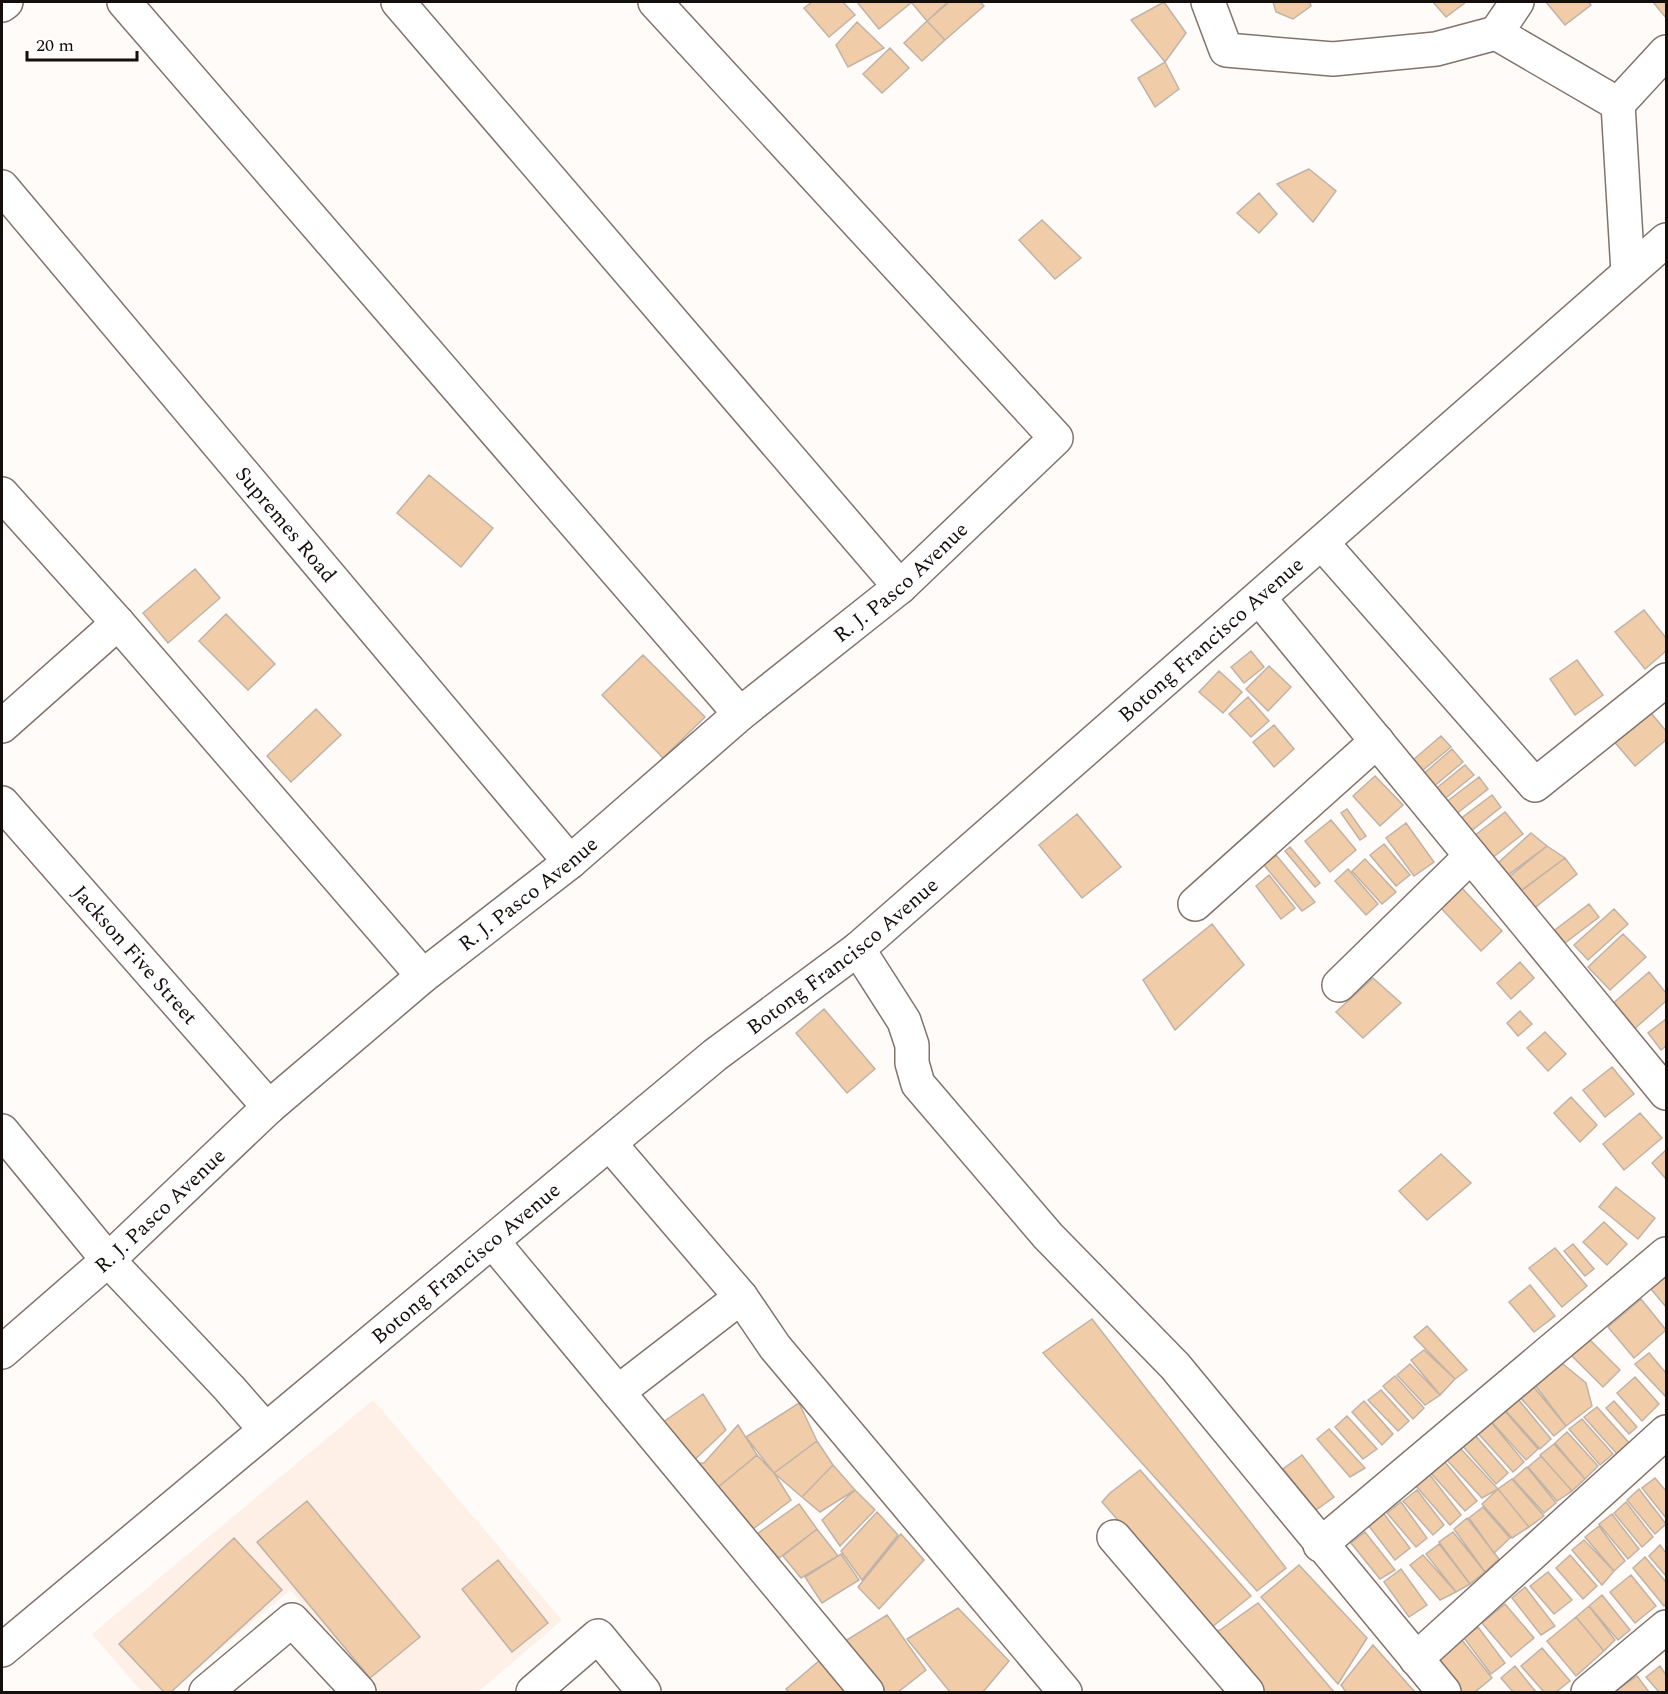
<svg xmlns="http://www.w3.org/2000/svg" width="1668" height="1694" font-family="Spectral,serif">
<style>
.built{fill:#feefe7}
.building{fill:#f1cca9;stroke:#c0b3a6;stroke-width:1.5}
.lines{fill:none;stroke-linecap:round;stroke-linejoin:round}
.street-casing{stroke:#82736b;stroke-width:36}
.street{stroke:#fff;stroke-width:33}
.labels{text-anchor:middle;stroke-width:4.5;stroke-linejoin:round;paint-order:stroke}
.street-label{font-size:21px;fill:#140e0c;stroke:#fff}
</style>
<rect width="100%" height="100%" fill="#fffbf9"/>
<path class="built" d="M 373,1400 L 562,1620 L 478,1692 L 378,1692 L 290,1590 L 170,1692 L 142,1692 L 92,1634 Z"/>
<path class="building" d="M 812,2 L 843,2 L 855,15 L 829,37 L 804,8 Z
M 857,2 L 912,2 L 879,29 Z
M 911,2 L 949,2 L 927,21 Z
M 948,2 L 980,2 L 984,6 L 945,40 L 927,21 Z
M 1164,2 L 1186,33 L 1165,62 L 1131,20 Z
M 1273,2 L 1310,2 L 1311,6 L 1293,19 L 1276,12 Z
M 1433,2 L 1466,2 L 1446,17 Z
M 1546,2 L 1589,2 L 1591,5 L 1565,25 Z
M 1653,2 L 1666,2 L 1666,18 Z
M 927,21 L 945,40 L 922,61 L 904,43 Z
M 857,22 L 884,48 L 848,67 L 836,45 Z
M 890,48 L 909,68 L 882,93 L 863,74 Z
M 1165,62 L 1179,89 L 1155,107 L 1138,78 Z
M 1309,169 L 1336,191 L 1313,222 L 1277,184 Z
M 1259,193 L 1277,214 L 1259,233 L 1237,213 Z
M 1042,220 L 1081,258 L 1055,279 L 1019,240 Z
M 429,475 L 493,528 L 461,567 L 397,513 Z
M 195,569 L 220,598 L 168,643 L 143,613 Z
M 1644,610 L 1666,638 L 1666,651 L 1645,669 L 1615,632 Z
M 226,614 L 275,664 L 248,690 L 199,641 Z
M 1251,651 L 1264,667 L 1244,683 L 1231,667 Z
M 643,655 L 705,717 L 663,758 L 602,695 Z
M 1577,660 L 1603,695 L 1575,715 L 1550,679 Z
M 1269,666 L 1291,687 L 1268,711 L 1246,689 Z
M 1219,671 L 1242,692 L 1223,713 L 1199,692 Z
M 1248,697 L 1269,721 L 1251,737 L 1229,714 Z
M 1642,702 L 1666,731 L 1666,740 L 1635,766 L 1606,732 Z
M 316,709 L 341,735 L 291,782 L 267,756 Z
M 1274,725 L 1294,749 L 1274,767 L 1253,742 Z
M 1441,736 L 1451,747 L 1422,771 L 1413,760 Z
M 1452,749 L 1463,762 L 1432,788 L 1422,775 Z
M 1465,765 L 1474,775 L 1442,801 L 1433,791 Z
M 1375,776 L 1403,805 L 1380,826 L 1353,796 Z
M 1479,777 L 1488,789 L 1451,818 L 1441,806 Z
M 1492,795 L 1501,807 L 1465,836 L 1455,823 Z
M 1347,809 L 1366,836 L 1360,840 L 1341,813 Z
M 1505,812 L 1523,834 L 1492,858 L 1474,836 Z
M 1077,814 L 1121,867 L 1082,898 L 1039,845 Z
M 1331,820 L 1356,850 L 1330,872 L 1305,841 Z
M 1406,823 L 1434,862 L 1414,876 L 1386,838 Z
M 1531,833 L 1547,846 L 1508,875 L 1498,863 Z
M 1384,844 L 1410,875 L 1396,886 L 1370,855 Z
M 1547,846 L 1565,858 L 1522,890 L 1510,876 Z
M 1290,847 L 1320,883 L 1315,887 L 1285,851 Z
M 1276,855 L 1315,902 L 1302,911 L 1264,865 Z
M 1565,858 L 1577,874 L 1527,914 L 1513,897 Z
M 1365,859 L 1396,892 L 1382,904 L 1352,871 Z
M 1348,869 L 1378,904 L 1366,915 L 1335,881 Z
M 1269,875 L 1295,908 L 1281,919 L 1256,886 Z
M 1461,887 L 1502,931 L 1481,951 L 1440,907 Z
M 1589,904 L 1599,917 L 1565,943 L 1555,930 Z
M 1614,909 L 1628,924 L 1588,960 L 1574,945 Z
M 1212,924 L 1244,965 L 1175,1030 L 1143,980 Z
M 1623,934 L 1646,957 L 1610,990 L 1588,967 Z
M 1520,962 L 1534,978 L 1511,999 L 1497,983 Z
M 1649,972 L 1666,993 L 1666,1001 L 1632,1031 L 1611,1005 Z
M 1373,978 L 1401,1003 L 1363,1038 L 1336,1012 Z
M 824,1009 L 875,1069 L 847,1093 L 796,1033 Z
M 1520,1011 L 1532,1024 L 1518,1036 L 1507,1023 Z
M 1666,1019 L 1666,1046 L 1661,1050 L 1648,1033 Z
M 1545,1032 L 1566,1054 L 1548,1071 L 1527,1048 Z
M 1612,1067 L 1634,1094 L 1605,1117 L 1583,1090 Z
M 1571,1097 L 1597,1125 L 1580,1142 L 1554,1113 Z
M 1640,1113 L 1662,1138 L 1624,1170 L 1603,1144 Z
M 1666,1150 L 1666,1179 L 1652,1163 Z
M 1441,1154 L 1471,1183 L 1427,1220 L 1399,1191 Z
M 1616,1187 L 1655,1218 L 1638,1239 L 1599,1207 Z
M 1604,1222 L 1627,1244 L 1607,1265 L 1583,1242 Z
M 1573,1244 L 1594,1269 L 1585,1276 L 1564,1251 Z
M 1555,1248 L 1587,1286 L 1562,1307 L 1529,1268 Z
M 1666,1277 L 1666,1307 L 1651,1289 Z
M 1530,1285 L 1555,1316 L 1534,1332 L 1509,1302 Z
M 1641,1299 L 1666,1330 L 1634,1358 L 1608,1327 Z
M 1092,1319 L 1286,1568 L 1257,1591 L 1043,1353 Z
M 1427,1326 L 1467,1370 L 1455,1379 L 1414,1337 Z
M 1588,1338 L 1620,1370 L 1603,1387 L 1571,1355 Z
M 1424,1350 L 1455,1379 L 1440,1395 L 1411,1360 Z
M 1649,1353 L 1666,1373 L 1666,1397 L 1635,1364 Z
M 1410,1364 L 1440,1395 L 1425,1405 L 1397,1375 Z
M 1563,1364 L 1586,1383 L 1592,1406 L 1566,1426 L 1535,1385 Z
M 1395,1376 L 1424,1408 L 1413,1419 L 1383,1386 Z
M 1635,1377 L 1659,1404 L 1642,1421 L 1617,1393 Z
M 1533,1386 L 1566,1426 L 1554,1436 L 1519,1396 Z
M 1381,1390 L 1409,1421 L 1398,1431 L 1368,1400 Z
M 703,1394 L 726,1430 L 691,1463 L 662,1423 Z
M 1518,1399 L 1551,1439 L 1540,1449 L 1504,1409 Z
M 1364,1401 L 1393,1434 L 1382,1445 L 1352,1412 Z
M 1614,1401 L 1637,1427 L 1629,1434 L 1606,1408 Z
M 799,1403 L 817,1441 L 774,1473 L 746,1437 Z
M 1597,1407 L 1630,1444 L 1617,1454 L 1584,1417 Z
M 1504,1410 L 1538,1449 L 1526,1460 L 1490,1420 Z
M 1347,1416 L 1377,1449 L 1363,1459 L 1335,1427 Z
M 1582,1419 L 1613,1454 L 1600,1465 L 1569,1429 Z
M 1491,1422 L 1524,1462 L 1513,1472 L 1477,1432 Z
M 738,1425 L 757,1455 L 717,1488 L 691,1463 L 704,1463 Z
M 1329,1429 L 1365,1468 L 1350,1477 L 1317,1439 Z
M 1567,1432 L 1598,1466 L 1585,1479 L 1555,1443 Z
M 1474,1434 L 1508,1473 L 1496,1484 L 1461,1444 Z
M 817,1441 L 833,1465 L 802,1497 L 774,1473 Z
M 1554,1444 L 1585,1479 L 1572,1491 L 1540,1455 Z
M 1460,1448 L 1498,1489 L 1482,1498 L 1446,1459 Z
M 757,1455 L 774,1473 L 791,1500 L 753,1529 L 717,1488 Z
M 1302,1455 L 1334,1497 L 1316,1510 L 1283,1469 Z
M 1541,1456 L 1572,1491 L 1557,1501 L 1528,1467 Z
M 1444,1461 L 1477,1501 L 1465,1511 L 1430,1472 Z
M 833,1465 L 855,1490 L 820,1512 L 802,1497 Z
M 1527,1467 L 1556,1503 L 1544,1513 L 1513,1479 Z
M 1140,1470 L 1251,1596 L 1212,1627 L 1102,1502 L 1110,1493 Z
M 1430,1475 L 1461,1515 L 1450,1525 L 1416,1486 Z
M 1655,1478 L 1666,1491 L 1666,1518 L 1642,1488 Z
M 1512,1479 L 1544,1516 L 1529,1527 L 1498,1489 Z
M 1498,1489 L 1529,1527 L 1512,1538 L 1482,1504 Z
M 1639,1489 L 1666,1524 L 1655,1534 L 1627,1500 Z
M 855,1490 L 875,1510 L 840,1546 L 822,1520 Z
M 1417,1490 L 1444,1525 L 1433,1535 L 1403,1501 Z
M 307,1501 L 420,1637 L 370,1678 L 257,1542 Z
M 1401,1502 L 1427,1538 L 1416,1547 L 1387,1513 Z
M 1626,1502 L 1653,1537 L 1642,1547 L 1614,1513 Z
M 799,1504 L 817,1529 L 779,1558 L 757,1534 Z
M 1483,1507 L 1510,1538 L 1494,1553 L 1469,1518 Z
M 1381,1510 L 1410,1548 L 1395,1560 L 1365,1521 Z
M 877,1512 L 898,1535 L 862,1580 L 841,1551 Z
M 1612,1514 L 1639,1549 L 1628,1559 L 1599,1524 Z
M 1467,1518 L 1499,1559 L 1485,1572 L 1454,1529 Z
M 1599,1526 L 1625,1561 L 1614,1571 L 1585,1537 Z
M 817,1529 L 838,1556 L 801,1578 L 783,1556 Z
M 1365,1532 L 1395,1570 L 1380,1579 L 1351,1543 Z
M 1453,1532 L 1485,1572 L 1470,1584 L 1439,1542 Z
M 901,1534 L 924,1560 L 879,1609 L 858,1587 Z
M 234,1538 L 282,1590 L 171,1692 L 164,1692 L 119,1644 Z
M 1584,1540 L 1614,1571 L 1602,1585 L 1572,1550 Z
M 1439,1544 L 1470,1584 L 1456,1592 L 1426,1554 Z
M 1660,1545 L 1666,1553 L 1666,1576 L 1649,1556 Z
M 841,1554 L 859,1580 L 822,1603 L 805,1577 Z
M 1423,1555 L 1456,1592 L 1440,1600 L 1410,1565 Z
M 1570,1555 L 1597,1586 L 1583,1599 L 1556,1568 Z
M 1645,1557 L 1666,1582 L 1666,1605 L 1664,1606 L 1633,1568 Z
M 498,1560 L 548,1623 L 512,1652 L 462,1589 Z
M 1299,1565 L 1367,1638 L 1338,1684 L 1261,1597 Z
M 1401,1569 L 1427,1605 L 1409,1617 L 1384,1582 Z
M 1548,1572 L 1572,1600 L 1554,1614 L 1530,1586 Z
M 1631,1575 L 1656,1606 L 1635,1623 L 1610,1592 Z
M 1525,1587 L 1555,1626 L 1541,1635 L 1512,1598 Z
M 1602,1595 L 1630,1630 L 1618,1640 L 1589,1606 Z
M 1258,1603 L 1334,1692 L 1264,1692 L 1212,1633 L 1220,1630 Z
M 1505,1604 L 1534,1638 L 1511,1657 L 1482,1623 Z
M 1589,1606 L 1615,1640 L 1604,1651 L 1576,1617 Z
M 958,1608 L 1009,1661 L 983,1692 L 950,1692 L 907,1639 Z
M 887,1615 L 926,1670 L 898,1692 L 877,1692 L 842,1643 Z
M 1576,1617 L 1604,1651 L 1576,1676 L 1547,1641 Z
M 1478,1627 L 1505,1663 L 1491,1674 L 1464,1638 Z
M 1458,1635 L 1492,1678 L 1475,1692 L 1462,1692 L 1432,1655 Z
M 1373,1645 L 1415,1692 L 1346,1692 L 1341,1685 Z
M 1542,1648 L 1570,1681 L 1556,1692 L 1544,1692 L 1521,1666 Z
M 820,1660 L 847,1692 L 789,1692 L 786,1689 Z
M 1515,1666 L 1536,1692 L 1513,1692 L 1501,1678 Z
M 1660,1666 L 1666,1675 L 1666,1692 L 1659,1692 L 1646,1677 Z
M 1637,1676 L 1649,1692 L 1614,1692 Z"/>
<g class="lines">
<defs>
<g id="street">
<path d="M 124,2 L 740,714"/>
<path d="M 398,2 L 900,587"/>
<path d="M 1208,2 L 1226,50 L 1333,59 L 1436,49 L 1496,33 L 1618,104 L 1628,273"/>
<path d="M 2,5 L 6,2"/>
<path d="M 1496,33 L 1517,2"/>
<path d="M 1618,104 L 1666,52"/>
<path id="s1" d="M 2,187 L 570,862"/>
<path d="M 2,494 L 118,623 L 423,976"/>
<path d="M 1322,543 L 1535,785 L 1666,680"/>
<path d="M 1259,598 L 1666,1093"/>
<path d="M 2,726 L 118,623"/>
<path id="s2" d="M 2,803 L 269,1107"/>
<path d="M 1195,904 L 1377,741"/>
<path d="M 858,949 L 904,1021 L 912,1045 L 912,1063 L 918,1084 L 1048,1236 L 1175,1366 L 1444,1692"/>
<path d="M 1339,985 L 1471,856"/>
<path d="M 2,1131 L 108,1260 L 229,1388 L 265,1429"/>
<path d="M 610,1144 L 741,1297 L 775,1347 L 1065,1692"/>
<path d="M 493,1242 L 867,1692"/>
<path id="s3" d="M 2,1352 L 108,1260 L 269,1107 L 423,976 L 570,862 L 740,714 L 900,587 L 1056,438 L 655,2"/>
<path d="M 618,1392 L 741,1297"/>
<path d="M 1114,1537 L 1247,1692"/>
<path d="M 1320,1545 L 1666,1254"/>
<path id="s4" d="M 2,1650 L 715,1055 L 858,949 L 1666,240"/>
<path d="M 1416,1659 L 1666,1432"/>
<path d="M 206,1692 L 292,1620 L 359,1692"/>
<path d="M 533,1692 L 598,1636 L 644,1692"/>
<path d="M 1588,1692 L 1666,1627"/>
</g>
</defs>
<use href="#street" class="street-casing"/>
<use href="#street" class="street"/>
</g>
<g class="labels">
<g class="street-label">
<text dy="7" stroke="none"><textPath href="#s1" startOffset="441">Supremes Road</textPath></text>
<text dy="7" stroke="none"><textPath href="#s3" startOffset="1184">R. J. Pasco Avenue</textPath></text>
<text dy="7" stroke="none"><textPath href="#s4" startOffset="1576">Botong Francisco Avenue</textPath></text>
<text dy="7" stroke="none"><textPath href="#s3" startOffset="698">R. J. Pasco Avenue</textPath></text>
<text dy="7" stroke="none"><textPath href="#s2" startOffset="202">Jackson Five Street</textPath></text>
<text dy="7" stroke="none"><textPath href="#s4" startOffset="1090">Botong Francisco Avenue</textPath></text>
<text dy="7" stroke="none"><textPath href="#s3" startOffset="212">R. J. Pasco Avenue</textPath></text>
<text dy="7" stroke="none"><textPath href="#s4" startOffset="604">Botong Francisco Avenue</textPath></text>
</g>
</g>
<rect width="1668" height="1694" fill="none" stroke="#140e0c" stroke-width="6"/>
<path d="M27 51v9h110v-9" fill="none" stroke="#140e0c" stroke-width="3"/>
<text x="36" y="51" font-size="18" fill="#140e0c" stroke="#ffffff" stroke-width="4.5" paint-order="stroke">20 m</text>
</svg>
